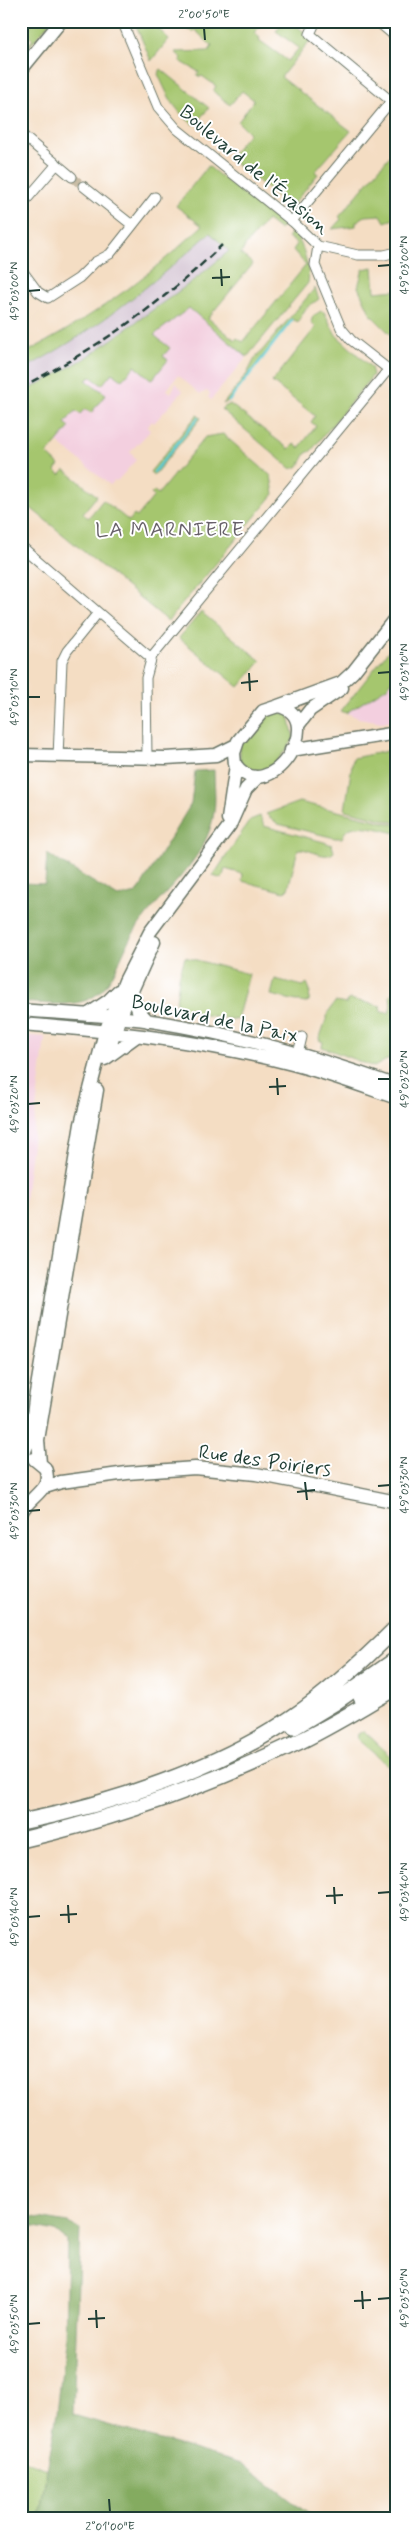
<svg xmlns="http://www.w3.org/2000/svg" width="418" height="2539" font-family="Mynerve,sans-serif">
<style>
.built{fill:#f3cfdf}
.industrial{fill:#cfbdce}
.green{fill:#a5c66e;stroke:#628251}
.forest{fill:#84ab61;stroke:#52744a}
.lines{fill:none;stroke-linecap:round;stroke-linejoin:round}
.stream{stroke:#5cc9d4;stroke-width:2.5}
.street-tunnel{stroke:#c9bda6;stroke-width:9;stroke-dasharray:9 4.5;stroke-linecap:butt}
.street-casing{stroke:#6a7566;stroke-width:11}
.secondary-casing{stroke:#6a7566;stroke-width:15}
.highway-casing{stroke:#6a7566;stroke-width:18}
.street{stroke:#fff;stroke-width:9}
.secondary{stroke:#fff;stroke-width:12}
.highway{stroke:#fff;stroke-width:15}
.rail{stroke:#1f3d34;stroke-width:2.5;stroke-dasharray:8 4;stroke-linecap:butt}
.ticks{fill:none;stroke:#1f3d34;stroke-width:2}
.labels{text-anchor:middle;stroke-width:4;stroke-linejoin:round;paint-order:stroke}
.street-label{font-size:20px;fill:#1f3d34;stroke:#fff}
.neighbourhood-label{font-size:21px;letter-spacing:1px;fill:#68616a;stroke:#fff}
.neatline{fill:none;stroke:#1f3d34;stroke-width:2}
.ticks-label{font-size:12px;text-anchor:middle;fill:#1f3d34}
</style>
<rect width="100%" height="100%" fill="#fff"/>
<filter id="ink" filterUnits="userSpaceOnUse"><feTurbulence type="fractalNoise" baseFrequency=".02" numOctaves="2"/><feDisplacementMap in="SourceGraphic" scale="10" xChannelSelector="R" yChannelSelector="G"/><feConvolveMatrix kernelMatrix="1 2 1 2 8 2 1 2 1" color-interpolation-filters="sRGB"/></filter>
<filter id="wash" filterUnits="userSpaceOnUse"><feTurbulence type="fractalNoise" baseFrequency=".0096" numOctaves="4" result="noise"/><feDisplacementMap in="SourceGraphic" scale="20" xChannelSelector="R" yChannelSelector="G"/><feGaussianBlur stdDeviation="1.12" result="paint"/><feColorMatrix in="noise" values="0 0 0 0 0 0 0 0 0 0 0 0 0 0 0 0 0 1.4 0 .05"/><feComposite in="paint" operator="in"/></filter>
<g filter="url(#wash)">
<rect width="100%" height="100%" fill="#f4ddc3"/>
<path class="built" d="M 189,308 L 247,357 L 211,400 L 208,397 L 210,394 L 207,391 L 200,394 L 178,375 L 167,390 L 171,393 L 176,383 L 183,391 L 154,423 L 152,421 L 148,426 L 150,431 L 130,452 L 136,460 L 117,481 L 115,480 L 110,485 L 57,442 L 29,476 L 21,414 L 96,375 L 144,343 Z
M 397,640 L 397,719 L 382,722 L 359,718 L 341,711 Z
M 21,1035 L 45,1037 L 24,1209 L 21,1209 Z"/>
<path class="industrial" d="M 208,230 L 229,251 L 189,308 L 144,343 L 96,375 L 21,414 L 21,355 L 89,317 L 128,290 L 177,250 Z"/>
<path class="green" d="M 33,21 L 51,21 L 21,56 L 33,39 L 26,33 Z
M 134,21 L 150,21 L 169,39 L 151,61 Z
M 172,21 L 264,21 L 254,33 L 260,38 L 259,40 L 288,61 L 299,48 L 276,31 L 284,21 L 296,21 L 294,24 L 312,38 L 281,77 L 351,131 L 315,172 L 318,174 L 291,207 L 229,158 L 249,133 L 238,122 L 254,100 L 242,91 L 230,105 L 213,91 L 216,86 L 202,76 L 200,77 L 197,75 L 199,72 L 180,61 L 182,58 L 175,52 L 209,51 L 212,46 L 195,30 L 193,32 L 181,25 L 179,27 Z
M 161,69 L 209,108 L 194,125 C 174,110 169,98 158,74 Z
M 397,147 L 397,218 L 385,222 L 381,215 L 365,216 L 356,222 L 356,226 L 332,229 L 341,219 L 339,217 Z
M 208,166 L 283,226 L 280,230 L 267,220 L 245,246 L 241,254 L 253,264 L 208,318 L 235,340 L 237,338 L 243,342 L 306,265 L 293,250 L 297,244 L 288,237 L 292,232 C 302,237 311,272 308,283 L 247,357 L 189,308 L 154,335 L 170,348 L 163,356 L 168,360 L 152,380 L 135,366 L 122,380 L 112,373 L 102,385 L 91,377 L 86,380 L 106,394 L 91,413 L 85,409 L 80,414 L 75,411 L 65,423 L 70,427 L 47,454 L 59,465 L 55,470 L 60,475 L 65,470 L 97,496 L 83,513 L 88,518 L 103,500 L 129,521 L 134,515 L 137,517 L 154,496 L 151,494 L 154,491 L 158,494 L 205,437 L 223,434 L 271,476 L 274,494 L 168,621 L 21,500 L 21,394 L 86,358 L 193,281 L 229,251 L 210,233 C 152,284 91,335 21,370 L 21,355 C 88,321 147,278 202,226 L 176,206 Z
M 373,267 L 375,292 L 397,290 L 397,333 L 393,337 L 371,315 L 358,287 L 363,269 Z
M 315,288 L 319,299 L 306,308 L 298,322 L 292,319 L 227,402 L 223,404 L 247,374 L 254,360 Z
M 321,311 L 324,312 L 336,335 L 371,367 L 373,375 L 311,451 L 306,453 L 299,466 L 291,469 L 221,409 L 230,404 L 289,449 L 294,444 L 299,448 L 316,426 L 311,422 L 315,416 L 272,382 L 316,327 L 311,322 L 313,316 Z
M 197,415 L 201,418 L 154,475 L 150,472 Z
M 201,612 L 261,661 L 239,687 L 179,638 Z
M 397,640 L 397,673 L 387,687 L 346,713 L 341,711 Z
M 273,710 L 289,715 L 294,739 L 270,770 L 255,774 L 240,764 L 240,741 Z
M 397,749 L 397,823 L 345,810 L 353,758 Z
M 299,802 L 397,825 L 397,833 C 382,831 348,817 342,838 L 335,838 L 278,824 L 266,814 Z
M 260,816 L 264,826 L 324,842 L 332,845 L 334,852 C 325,861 310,848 298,849 L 288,889 L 285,892 L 242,881 L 243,874 L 225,869 L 222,879 L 213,876 L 250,820 Z
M 185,957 L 249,974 L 237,1020 L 175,1010 L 179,977 Z
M 275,979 L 303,986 L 307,983 L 310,990 L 309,1001 L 305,1003 L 271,995 Z
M 397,988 L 397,1054 L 374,1067 L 322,1047 L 323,1042 L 319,1040 L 329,1011 L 335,1002 L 346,1004 L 349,999 L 381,1006 L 381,1012 L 389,1013 L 391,1005 L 390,995 Z
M 364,1731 L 397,1762 L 397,1773 L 357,1739 L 358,1734 Z
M 21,2459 L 47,2469 L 39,2518 L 21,2518 Z"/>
<path class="forest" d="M 214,770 C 214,783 216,798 214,812 C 207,864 156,895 131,937 C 119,958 114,984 93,997 C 76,1008 40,1003 21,1002 L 21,883 L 45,884 L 47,854 L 118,897 L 137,893 L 191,804 L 195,771 Z
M 21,2215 L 68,2223 L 80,2229 L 73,2415 L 241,2463 L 314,2518 L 39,2518 L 57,2413 L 65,2342 L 67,2241 L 55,2231 L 21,2224 Z"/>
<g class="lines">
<path class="stream" d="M 229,401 L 292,320
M 154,472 L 198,418"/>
</g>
</g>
<g filter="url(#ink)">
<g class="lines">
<path class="street-tunnel" d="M 72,177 L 83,186"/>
<defs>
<path id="street" d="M 122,21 L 158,107 L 177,129 L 294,223 L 318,246 L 358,255 L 384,255 L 397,252
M 316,21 L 310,34 L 391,101
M 377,21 L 397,38
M 21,134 L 72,177
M 83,186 L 132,225
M 21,206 L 57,164
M 292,221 L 397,94
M 318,246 L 315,265 L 341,328 L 351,340 L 397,376
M 21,269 L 38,292 L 48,298 L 79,278 L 95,262 L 110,254 L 155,197
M 21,546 L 151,658
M 58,757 L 62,661 L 67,651 L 97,614
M 147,758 L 146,678 L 152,656 L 388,370
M 298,1054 L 302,1037"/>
<path id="secondary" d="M 21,70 L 61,21
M 278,706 C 330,716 268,811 235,764 L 234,753 L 238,741 L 263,711 Z
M 278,706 L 341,683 L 353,672 L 397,616
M 299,724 L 310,710 L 342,688
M 291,750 L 397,733
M 21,755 L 166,758 L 216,755 L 236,745
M 228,819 L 236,765
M 131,992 L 138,1010 L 148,1021
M 21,1010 C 67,1014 113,1015 158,1022 C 239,1035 319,1058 397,1086
M 87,1015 L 108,1001 L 118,991
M 21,1024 C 112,1031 203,1041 292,1064 C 327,1073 362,1086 397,1098
M 106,1057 L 120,1017 L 154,942
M 105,1059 L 137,1036
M 22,1460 L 31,1433 L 35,1399 L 81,1124 L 105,1032 L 125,981 L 150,932 L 230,825 L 246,789 L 257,778
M 40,1463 L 38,1440 L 97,1090
M 45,1487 L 61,1482 L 127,1473 L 195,1468 L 256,1474 L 397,1502
M 21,1513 C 29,1496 54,1489 45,1468 L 34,1459"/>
<path id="highway" d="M 361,1697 L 397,1673
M 294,1727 L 334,1703 L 397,1659
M 21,1822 C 108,1805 220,1768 293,1717 C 331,1691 365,1659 397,1627
M 21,1840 C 116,1818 206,1786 294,1744 C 329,1728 363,1706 397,1687"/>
</defs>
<use href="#street" class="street-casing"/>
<use href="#secondary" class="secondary-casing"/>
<use href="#highway" class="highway-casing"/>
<use href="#street" class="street"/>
<use href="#secondary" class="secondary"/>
<use href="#highway" class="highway"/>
<path class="rail" d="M 21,387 C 95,350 163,303 222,245"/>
</g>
</g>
<path class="ticks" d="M 204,28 L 205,40M 378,266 L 390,265M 221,269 L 222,286M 212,278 L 230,277M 28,291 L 40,290M 249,673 L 250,691M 378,673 L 390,672M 241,683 L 258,681M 28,697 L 40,697M 277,1078 L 278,1095M 378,1079 L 390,1079M 269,1087 L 286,1086M 28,1104 L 40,1103M 305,1482 L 307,1500M 378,1486 L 390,1485M 297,1492 L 315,1490M 28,1511 L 40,1510M 334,1887 L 335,1904M 378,1893 L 390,1892M 326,1896 L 343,1895M 68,1905 L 69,1923M 60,1915 L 77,1914M 28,1917 L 40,1916M 362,2291 L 363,2309M 378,2299 L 390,2298M 354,2301 L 371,2300M 96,2310 L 97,2328M 88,2319 L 105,2318M 28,2324 L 40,2323M 109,2499 L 110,2512"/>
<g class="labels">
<g class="street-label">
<text transform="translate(255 169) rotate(40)" y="7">Boulevard de l'Évasion</text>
<text transform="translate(215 1018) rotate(12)" y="7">Boulevard de la Paix</text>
<text transform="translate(265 1460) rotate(8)" y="7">Rue des Poiriers</text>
</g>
<g class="neighbourhood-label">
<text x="170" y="536">LA MARNIERE</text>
</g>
</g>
<rect width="418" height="2539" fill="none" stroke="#fff" stroke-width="55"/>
<rect x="28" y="28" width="362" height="2484" class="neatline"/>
<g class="ticks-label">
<text x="204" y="18">2°00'50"E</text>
<text transform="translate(404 265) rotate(-90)" y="4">49°03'00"N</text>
<text transform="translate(14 291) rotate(-90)" y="4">49°03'00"N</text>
<text transform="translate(404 672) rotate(-90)" y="4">49°03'10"N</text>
<text transform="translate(14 697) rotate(-90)" y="4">49°03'10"N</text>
<text transform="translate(404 1079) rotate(-90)" y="4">49°03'20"N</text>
<text transform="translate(14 1104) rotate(-90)" y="4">49°03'20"N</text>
<text transform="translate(404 1485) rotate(-90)" y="4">49°03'30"N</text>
<text transform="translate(14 1511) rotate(-90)" y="4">49°03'30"N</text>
<text transform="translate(404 1892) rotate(-90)" y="4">49°03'40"N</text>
<text transform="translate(14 1917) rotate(-90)" y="4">49°03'40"N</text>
<text transform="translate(404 2298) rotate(-90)" y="4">49°03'50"N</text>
<text transform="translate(14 2324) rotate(-90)" y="4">49°03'50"N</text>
<text x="110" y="2530">2°01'00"E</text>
</g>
</svg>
